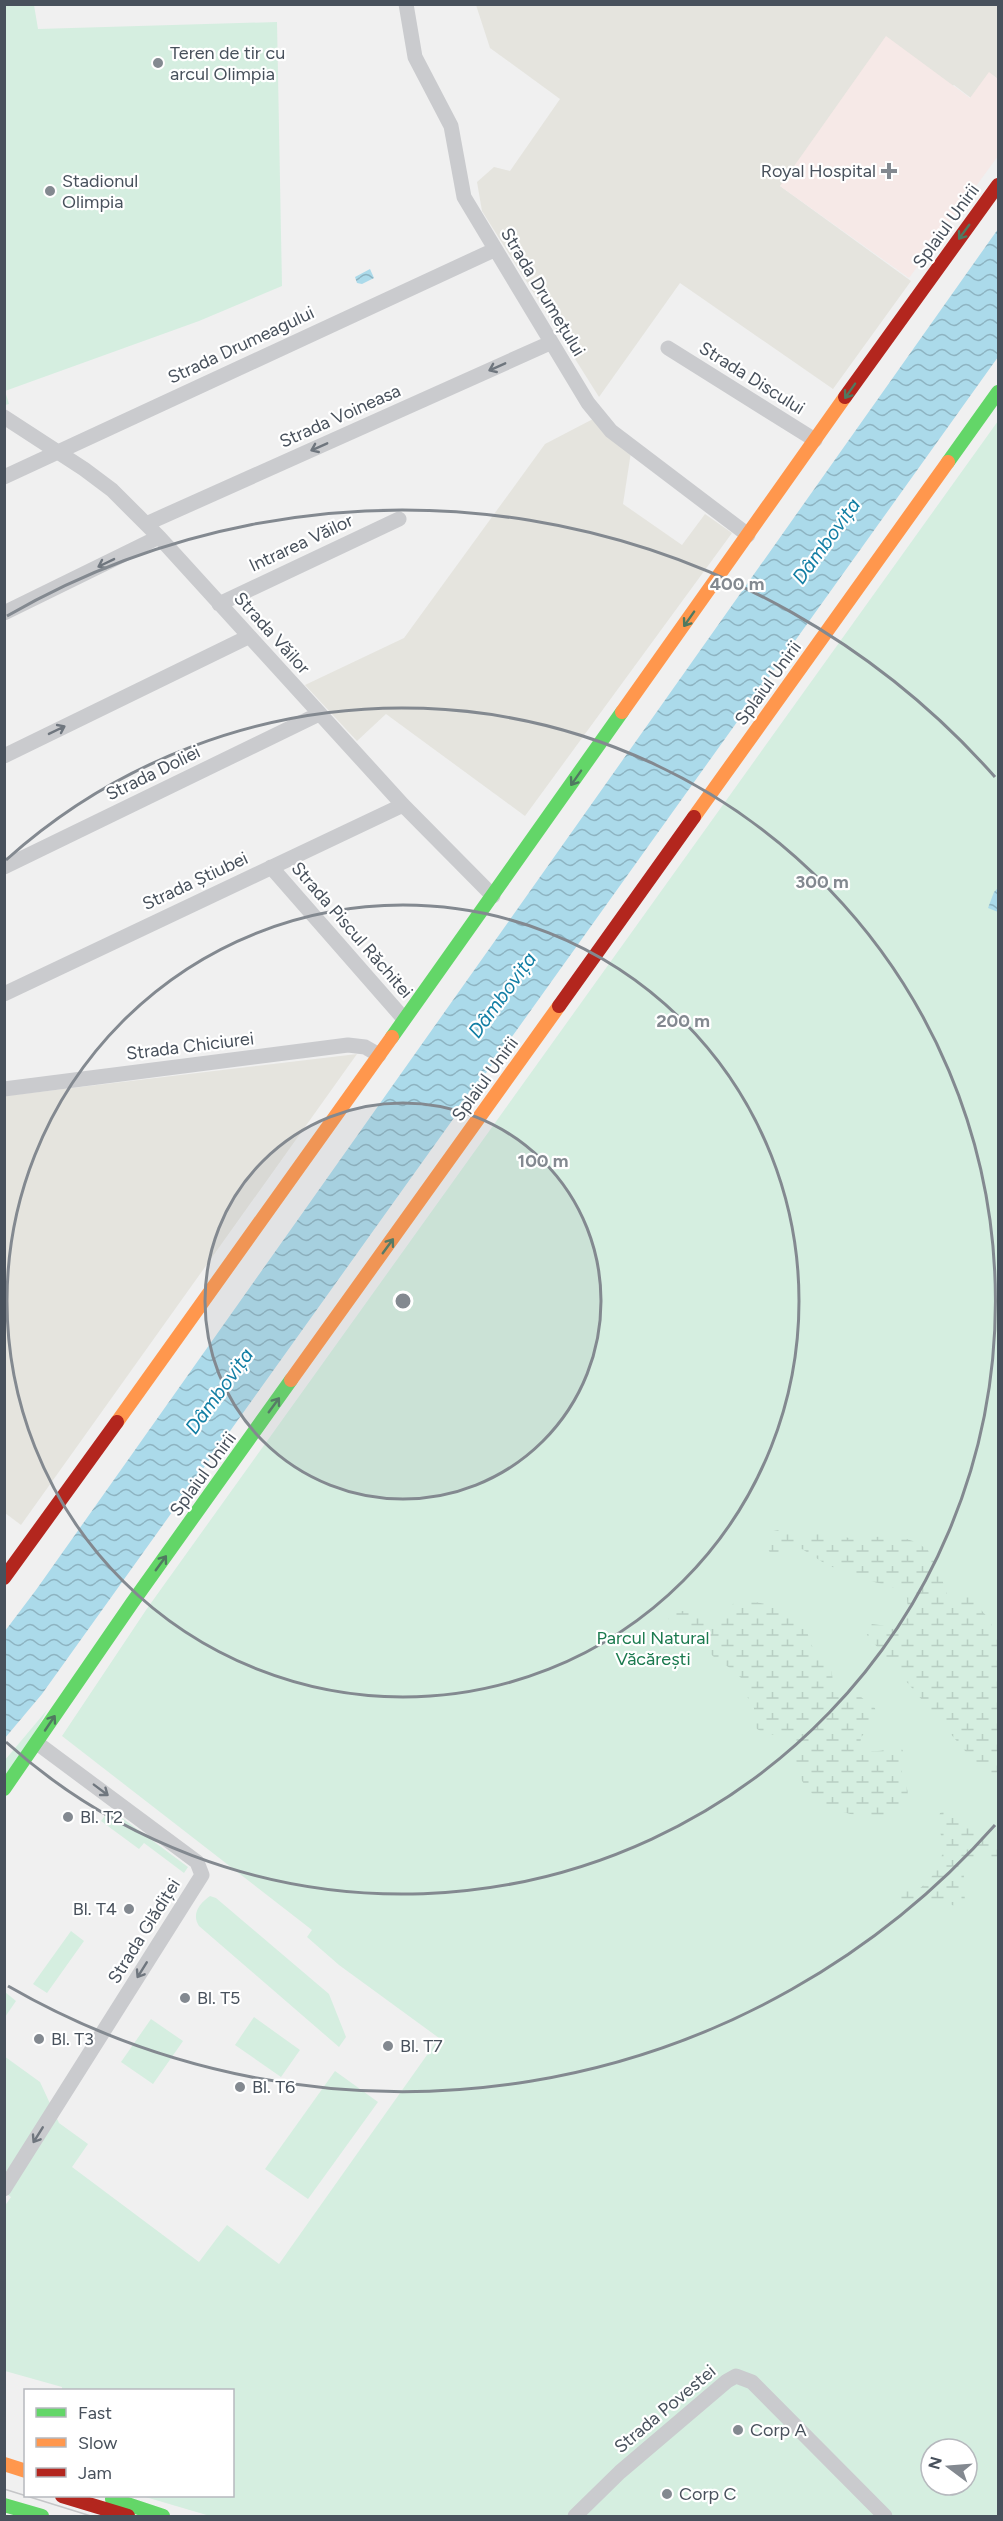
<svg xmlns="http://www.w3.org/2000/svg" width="1003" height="2521" font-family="Figtree,sans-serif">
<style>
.commercial{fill:#e5e4de}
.medical{fill:#f6e9e7}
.green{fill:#d5eee0;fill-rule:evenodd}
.wetland{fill:url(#wetland-marsh)}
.water{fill:url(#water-waves)}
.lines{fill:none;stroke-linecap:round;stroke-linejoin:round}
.street{stroke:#cacbce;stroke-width:15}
.fast{stroke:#63d668;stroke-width:14}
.slow{stroke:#ff974d;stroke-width:14}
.jam{stroke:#b3261e;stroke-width:14}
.tram{stroke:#c5c6c8;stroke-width:1.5}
.oneway{stroke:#507960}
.oneway2{stroke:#6f767e}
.ring{fill:none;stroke:#838990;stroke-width:3}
.poi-dot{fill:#838990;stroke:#fff;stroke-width:2}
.labels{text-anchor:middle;stroke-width:4.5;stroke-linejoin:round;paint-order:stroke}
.poi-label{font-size:18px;fill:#48515c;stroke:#fff;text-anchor:start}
.street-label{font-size:18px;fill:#48515c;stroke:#fff}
.park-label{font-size:18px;fill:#1b7a4f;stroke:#fff}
.water-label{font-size:20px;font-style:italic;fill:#127ea4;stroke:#fff}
.centre{fill:#838990;stroke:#fff;stroke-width:3}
.ring-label{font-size:18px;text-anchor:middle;font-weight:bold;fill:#838990;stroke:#fff;stroke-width:4.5;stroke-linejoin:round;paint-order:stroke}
</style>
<defs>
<pattern id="wetland-marsh" width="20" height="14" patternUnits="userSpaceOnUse" patternTransform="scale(1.5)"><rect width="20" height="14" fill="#d5eee0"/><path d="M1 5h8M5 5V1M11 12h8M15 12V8" fill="none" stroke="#b8cec3"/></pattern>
<pattern id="water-waves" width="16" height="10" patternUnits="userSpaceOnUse" patternTransform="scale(1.5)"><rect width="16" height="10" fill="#abdaea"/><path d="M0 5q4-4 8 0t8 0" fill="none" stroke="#8db3c1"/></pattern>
</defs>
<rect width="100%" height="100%" fill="#f0f0f0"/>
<path class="commercial" d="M 476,5 L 998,5 L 998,79 L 989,73 L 971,98 L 954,85 L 780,186 L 911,281 L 833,389 L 680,283 L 599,397 L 482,211 L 477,182 L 494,167 L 510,171 L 560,99 L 490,48 Z
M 593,419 L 631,452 L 623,504 L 682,545 L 705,514 L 732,533 L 525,816 L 386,714 L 357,741 L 305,685 L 404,638 L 545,444 Z
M 357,1054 L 21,1525 L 5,1513 L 5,1096 Z"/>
<path class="medical" d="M 886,36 L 970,98 L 989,72 L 998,79 L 998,156 L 909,278 L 780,186 Z"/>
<path class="green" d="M 5,4 L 34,5 L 38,29 L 277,22 L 282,286 L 199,321 L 5,391 L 9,404 L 5,405 Z
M 998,421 L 998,2516 L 210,2516 L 142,2496 L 232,2496 L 232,2390 L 62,2390 L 62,2387 L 5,2371 L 4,2207 L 11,2197 L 4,2192 L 4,2056 L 40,2082 L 59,2123 L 88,2144 L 72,2167 L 199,2262 L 227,2225 L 279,2264 L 439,2038 L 339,1965 L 307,1937 L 312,1930 L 62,1736 L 146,1610 ZM 931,2449 L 967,2449 L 967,2485 L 931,2485 Z
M 47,1710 L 5,1789 L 5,1760 Z
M 110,1809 L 188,1867 L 184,1873 L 144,1843 L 139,1849 L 101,1821 Z
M 210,1896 L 216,1898 L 329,1994 L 346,2037 L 339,2047 L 199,1926 C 191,1914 200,1903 210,1896 Z
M 71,1931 L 84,1941 L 47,1993 L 33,1984 Z
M 5,1992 L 16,2001 L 5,2017 Z
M 254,2017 L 300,2050 L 281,2077 L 235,2045 Z
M 151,2019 L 183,2041 L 153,2084 L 121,2062 Z
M 335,2071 L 378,2102 L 308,2199 L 265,2169 Z"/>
<path class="wetland" d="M 778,1530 L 799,1535 L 818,1530 L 849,1538 L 897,1536 L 916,1542 L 928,1550 L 937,1564 L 949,1600 L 967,1594 L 990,1620 L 998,1643 L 998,1783 L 966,1752 L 867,1635 L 866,1627 L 872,1624 L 895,1627 L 903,1621 L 908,1612 L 907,1598 L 899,1589 L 850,1575 L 824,1563 L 802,1549 L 770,1553 L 764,1539 L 769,1532 Z
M 750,1601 L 782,1607 L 804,1623 L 812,1646 L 826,1659 L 831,1668 L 833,1681 L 839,1689 L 861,1697 L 875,1708 L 877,1721 L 861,1737 L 860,1748 C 875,1755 887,1749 901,1746 C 906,1756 901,1762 902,1772 C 903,1779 908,1788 908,1795 C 906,1829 846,1816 828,1806 C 820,1801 809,1792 804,1784 C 794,1770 797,1751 790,1736 L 766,1734 L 757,1729 L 754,1724 L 754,1708 L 745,1693 L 741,1678 L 733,1670 L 716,1659 L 695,1639 L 691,1631 L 668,1619 L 669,1614 C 690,1606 693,1616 711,1618 C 722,1619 726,1607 735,1603 C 740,1602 746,1602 750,1601 Z
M 946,1810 L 956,1813 L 998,1847 L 998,1864 L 986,1855 C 953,1858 968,1886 964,1907 C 951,1908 943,1898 931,1899 C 917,1900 909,1909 894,1903 L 892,1893 L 895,1890 L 919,1889 C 933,1878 946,1860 942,1840 C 940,1830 937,1823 940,1813 Z"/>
<path class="water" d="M 998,229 L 998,357 L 42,1694 L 5,1738 L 5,1631 L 36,1590 Z
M 370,269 L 374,278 L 362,284 L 357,283 L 355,277 Z
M 998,888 L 998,912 L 988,908 L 994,892 Z"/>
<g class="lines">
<path class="street" d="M 406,4 L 415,57 L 451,126 L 464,197 L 588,403 L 611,431 L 748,535
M 668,348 L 815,440
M 4,417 L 84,469 L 112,490 L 159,537 L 403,805 L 493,896
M 4,477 L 494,250
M 146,524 L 550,343
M 219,604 L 399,519
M 4,613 L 159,537
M 4,756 L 248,637
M 4,867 L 319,714
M 271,867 L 404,1019
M 4,994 L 403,805
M 4,1089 L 348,1045 L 365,1047 L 379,1055
M 4,2189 L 202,1875 L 197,1862 L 37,1743
M 575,2516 L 620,2472 L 727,2381 L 736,2376 L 752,2382 L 885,2516"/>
<path class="fast" d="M 948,462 L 998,392
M 392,1037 L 622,712
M 4,1789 L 132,1603 L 291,1380
M 112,2499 L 163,2516
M 4,2505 L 42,2516"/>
<path class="slow" d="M 622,712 L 845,397
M 694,817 L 948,462
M 291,1380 L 559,1006
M 117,1422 L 392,1037
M 4,2464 L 26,2471"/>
<path class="jam" d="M 845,397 L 998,185
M 559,1006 L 694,817
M 4,1578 L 117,1422
M 62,2496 L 128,2516"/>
<path class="tram" d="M 4,2489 L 91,2516"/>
</g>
<defs><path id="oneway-shaft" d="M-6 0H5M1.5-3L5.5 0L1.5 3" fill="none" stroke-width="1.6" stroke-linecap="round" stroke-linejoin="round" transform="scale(1.5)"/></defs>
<g class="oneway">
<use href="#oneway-shaft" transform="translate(964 232) rotate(126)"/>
<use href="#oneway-shaft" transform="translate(850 391) rotate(125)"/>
<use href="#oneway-shaft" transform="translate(689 619) rotate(125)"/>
<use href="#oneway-shaft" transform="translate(576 778) rotate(125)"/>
<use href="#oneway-shaft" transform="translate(388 1246) rotate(-54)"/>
<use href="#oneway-shaft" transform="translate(274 1405) rotate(-54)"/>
<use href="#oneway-shaft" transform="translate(161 1563) rotate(-54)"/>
<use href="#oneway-shaft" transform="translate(50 1723) rotate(-56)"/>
</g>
<g class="oneway2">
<use href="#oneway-shaft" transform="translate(497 367) rotate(156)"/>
<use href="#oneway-shaft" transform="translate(319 447) rotate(156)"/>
<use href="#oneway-shaft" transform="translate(106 563) rotate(154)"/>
<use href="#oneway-shaft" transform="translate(57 730) rotate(-26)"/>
<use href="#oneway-shaft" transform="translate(101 1790) rotate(37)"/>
<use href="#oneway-shaft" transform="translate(142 1970) rotate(122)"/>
<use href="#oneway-shaft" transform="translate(38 2135) rotate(122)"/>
</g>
<circle cx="403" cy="1301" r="198" fill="#838990" fill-opacity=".12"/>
<g class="ring">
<circle cx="403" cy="1301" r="198"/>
<circle cx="403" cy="1301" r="396"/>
<path d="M6 860A593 593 0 1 1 6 1742"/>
<path d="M995 1825A791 791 0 0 1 8 1986M7 616A791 791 0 0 1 995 777"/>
</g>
<g class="poi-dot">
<circle cx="158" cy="63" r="6"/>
<path d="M886 162h6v6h6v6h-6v6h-6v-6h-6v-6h6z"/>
<circle cx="50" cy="191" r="6"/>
<circle cx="68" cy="1817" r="6"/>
<circle cx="129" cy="1909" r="6"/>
<circle cx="185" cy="1998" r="6"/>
<circle cx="39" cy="2039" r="6"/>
<circle cx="388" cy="2046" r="6"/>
<circle cx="240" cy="2087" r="6"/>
<circle cx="738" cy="2430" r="6"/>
<circle cx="667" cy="2494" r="6"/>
</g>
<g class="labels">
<g class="poi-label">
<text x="170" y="59">Teren de tir cu<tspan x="170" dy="21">arcul Olimpia</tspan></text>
<text x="876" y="177" text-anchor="end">Royal Hospital</text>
<text x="62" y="187">Stadionul<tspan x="62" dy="21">Olimpia</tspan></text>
<text x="80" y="1823">Bl. T2</text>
<text x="117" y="1915" text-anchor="end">Bl. T4</text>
<text x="197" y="2004">Bl. T5</text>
<text x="51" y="2045">Bl. T3</text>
<text x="400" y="2052">Bl. T7</text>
<text x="252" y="2093">Bl. T6</text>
<text x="750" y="2436">Corp A</text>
<text x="679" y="2500">Corp C</text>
</g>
<g class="street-label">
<text transform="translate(946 226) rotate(-54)" y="6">Splaiul Unirii</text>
<text transform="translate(543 292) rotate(59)" y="6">Strada Drumețului</text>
<text transform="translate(241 345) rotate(-25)" y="6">Strada Drumeagului</text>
<text transform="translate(752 378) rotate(32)" y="6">Strada Discului</text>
<text transform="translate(340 416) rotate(-24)" y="6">Strada Voineasa</text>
<text transform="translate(301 543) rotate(-25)" y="6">Intrarea Văilor</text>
<text transform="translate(272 633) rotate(48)" y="6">Strada Văilor</text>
<text transform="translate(768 683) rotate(-54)" y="6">Splaiul Unirii</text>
<text transform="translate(153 773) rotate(-26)" y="6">Strada Doliei</text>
<text transform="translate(195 881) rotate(-25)" y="6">Strada Știubei</text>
<text transform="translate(352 930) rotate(49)" y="6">Strada Piscul Răchitei</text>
<text transform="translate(190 1046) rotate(-7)" y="6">Strada Chiciurei</text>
<text transform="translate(485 1079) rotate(-54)" y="6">Splaiul Unirii</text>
<text transform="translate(203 1474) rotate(-54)" y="6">Splaiul Unirii</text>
<text transform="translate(144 1931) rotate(-58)" y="6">Strada Glădiței</text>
<text transform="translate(665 2409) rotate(-40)" y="6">Strada Povestei</text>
</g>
<g class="park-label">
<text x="653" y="1644">Parcul Natural<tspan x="653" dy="21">Văcărești</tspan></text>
</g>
<g class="water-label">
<text transform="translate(826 541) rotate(-54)" y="7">Dâmbovița</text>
<text transform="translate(502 995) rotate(-54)" y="7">Dâmbovița</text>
<text transform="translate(219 1391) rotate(-54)" y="7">Dâmbovița</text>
</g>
</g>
<circle cx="403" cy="1301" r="9" class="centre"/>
<g class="ring-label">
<text x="737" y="590">400 m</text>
<text x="822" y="888">300 m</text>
<text x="683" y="1027">200 m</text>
<text x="543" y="1167">100 m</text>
</g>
<rect width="1003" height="2521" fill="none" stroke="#48515c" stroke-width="12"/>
<rect x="24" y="2389" width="210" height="108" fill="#ffffff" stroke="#b6b9be" stroke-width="1.5"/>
<rect x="36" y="2408" width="30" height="9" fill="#63d668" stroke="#b6b9be" stroke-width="1.5"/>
<text x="78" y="2419" font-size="18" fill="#48515c">Fast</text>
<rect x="36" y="2438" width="30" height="9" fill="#ff974d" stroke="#b6b9be" stroke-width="1.5"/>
<text x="78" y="2449" font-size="18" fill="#48515c">Slow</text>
<rect x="36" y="2468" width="30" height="9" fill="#b3261e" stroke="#b6b9be" stroke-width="1.5"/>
<text x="78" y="2479" font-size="18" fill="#48515c">Jam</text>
<g transform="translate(949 2467) rotate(286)"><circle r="28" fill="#ffffff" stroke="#b6b9be" stroke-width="1.5"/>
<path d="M0-4.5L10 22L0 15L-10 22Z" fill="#838990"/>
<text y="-9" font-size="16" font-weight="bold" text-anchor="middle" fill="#48515c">N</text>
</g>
</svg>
